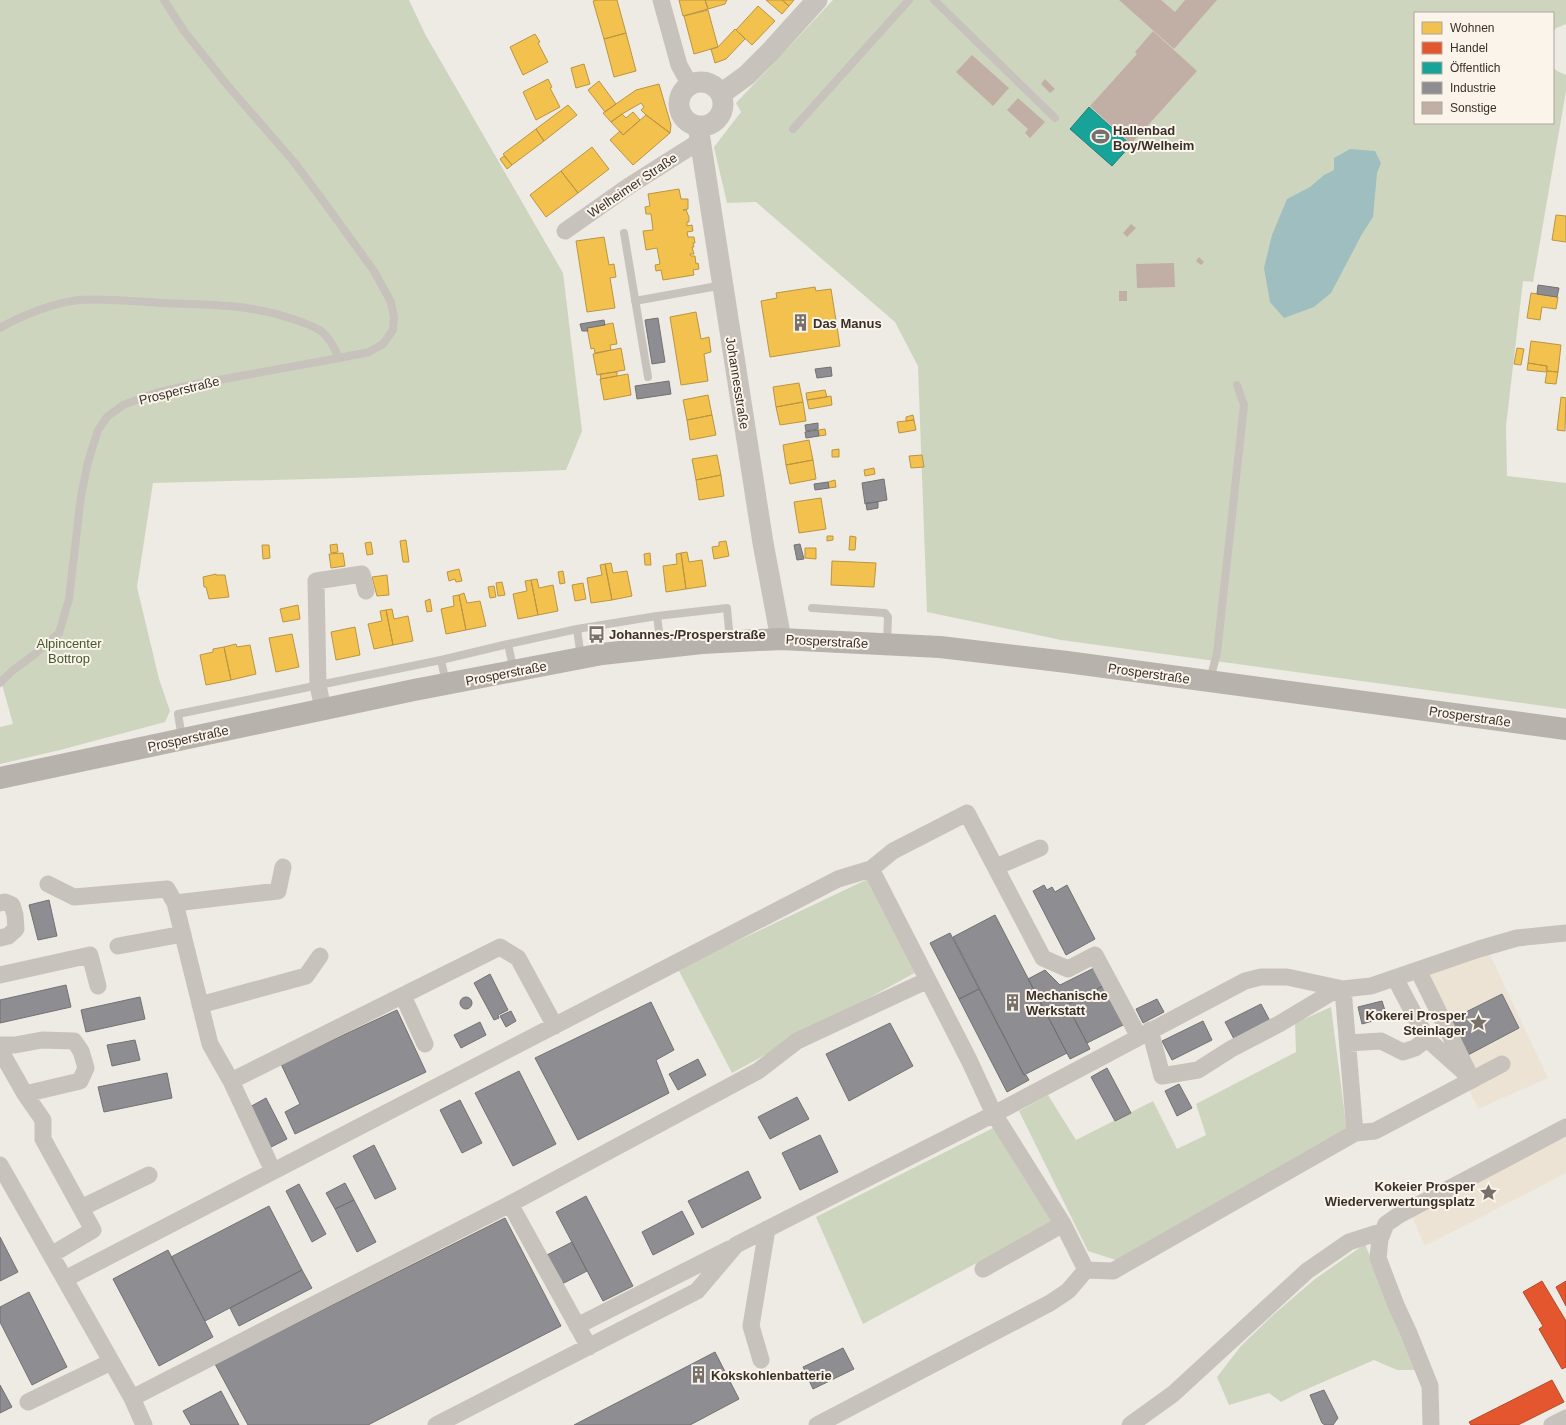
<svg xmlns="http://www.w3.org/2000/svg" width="1566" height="1425" font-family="Helvetica,sans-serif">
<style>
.green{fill:#ced5be}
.plaza{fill:#ece3d4}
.water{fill:#9fbec0}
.homes{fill:#f2c14e;stroke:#ba9643}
.shops{fill:#e4572e;stroke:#b14b2d}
.public{fill:#17a398;stroke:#218077}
.industry{fill:#8d8d92;stroke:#747173}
.building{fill:#c1afa5}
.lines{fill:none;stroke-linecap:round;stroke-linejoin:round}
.service{stroke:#c8c2bc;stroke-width:8}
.minor{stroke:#c8c2bc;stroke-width:17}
.tertiary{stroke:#c8c2bc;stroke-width:21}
.secondary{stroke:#b8b2ac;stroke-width:22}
.labels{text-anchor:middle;stroke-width:4;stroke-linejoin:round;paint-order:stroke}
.poi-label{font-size:13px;font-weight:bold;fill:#39302a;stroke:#faf4eb;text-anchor:start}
.street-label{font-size:13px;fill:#39302a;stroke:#faf4eb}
.park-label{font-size:13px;fill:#45582d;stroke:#faf4eb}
</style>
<rect width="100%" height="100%" fill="#eeeae4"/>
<path class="green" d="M 0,0 L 409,0 L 425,34 L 563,273 L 582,431 L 566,470 L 348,478 L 153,483 L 137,587 L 159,679 L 170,711 L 165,722 L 60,750 L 0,764 L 0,727 L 13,724 L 0,677 Z
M 833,0 L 1566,0 L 1566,24 L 1556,28 L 1553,32 L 1553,13 L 1415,13 L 1415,123 L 1553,123 L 1553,67 L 1557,71 L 1566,75 L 1566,91 L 1533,282 L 1523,281 L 1506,426 L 1507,476 L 1566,483 L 1566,709 L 1061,640 L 927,612 L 918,366 L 895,322 L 756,202 L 727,203 L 714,147 L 741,112 L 736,103 Z
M 870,878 L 920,970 L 732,1073 L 678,969 Z
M 1331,1007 L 1347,1132 L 1119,1261 L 1088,1251 L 1019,1111 L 1048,1095 L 1076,1140 L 1153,1101 L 1177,1149 L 1206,1135 L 1196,1104 L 1296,1052 L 1295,1023 Z
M 1001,1124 L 1053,1222 L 863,1324 L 816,1217 Z
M 1365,1244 L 1416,1370 L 1397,1370 L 1374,1360 L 1300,1392 L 1281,1402 L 1269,1393 L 1229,1405 L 1217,1377 L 1241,1346 L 1273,1315 L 1315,1279 Z"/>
<path class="plaza" d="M 1484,942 L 1548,1078 L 1478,1109 L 1412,965 Z
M 1566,1132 L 1566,1173 L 1425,1246 L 1410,1213 Z"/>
<path class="water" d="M 1350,149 L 1375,151 L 1381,163 L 1377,173 L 1373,217 L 1362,234 L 1331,293 L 1314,307 L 1284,318 L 1270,302 L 1264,268 L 1272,235 L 1287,199 L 1310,187 L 1324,175 L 1334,170 L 1334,158 Z"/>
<path class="homes" d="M 597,0 L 617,0 L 626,33 L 604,39 L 593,1 Z
M 679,0 L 705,0 L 708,9 L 683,16 Z
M 705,0 L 727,0 L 725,4 L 708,9 Z
M 766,0 L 782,0 L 789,6 L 782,14 Z
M 782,0 L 794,0 L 789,6 Z
M 758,6 L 775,21 L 752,45 L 736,30 Z
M 708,10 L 718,47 L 694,54 L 684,16 Z
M 735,29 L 745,39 L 726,59 L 715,63 L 711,49 L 718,47 Z
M 626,33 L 636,71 L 614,77 L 604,39 Z
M 535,34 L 540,42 L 538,43 L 548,62 L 523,75 L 510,47 Z
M 584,64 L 590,84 L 576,88 L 571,68 Z
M 548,79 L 552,87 L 550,88 L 560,107 L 536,120 L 523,92 Z
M 599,81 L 616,104 L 605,112 L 588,90 Z
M 659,84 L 671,125 L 670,133 L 646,115 L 641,110 L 644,107 L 641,103 L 622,114 L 611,122 L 603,113 L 636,90 Z
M 568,105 L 577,115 L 544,141 L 536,129 Z
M 633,112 L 640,120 L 623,135 L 611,122 L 622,114 L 626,118 Z
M 646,115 L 670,133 L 633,165 L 610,140 L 620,131 L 623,135 Z
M 536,129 L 544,141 L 512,165 L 503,154 Z
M 592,147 L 609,169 L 578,193 L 561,171 Z
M 504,156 L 512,165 L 507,169 L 500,159 Z
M 561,171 L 578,193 L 546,217 L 530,195 Z
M 679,189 L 681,199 L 688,199 L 688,209 L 683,210 L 686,210 L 689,217 L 689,222 L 687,222 L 687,226 L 692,225 L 693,231 L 687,232 L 688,237 L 694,237 L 695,243 L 693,243 L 694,247 L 692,247 L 694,254 L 690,254 L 691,256 L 695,256 L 696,264 L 698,263 L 699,269 L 693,270 L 694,275 L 663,280 L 661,270 L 656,271 L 655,265 L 660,264 L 657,248 L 646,250 L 643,231 L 653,230 L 651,214 L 646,214 L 645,207 L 650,206 L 648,194 Z
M 1556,215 L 1566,216 L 1566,242 L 1552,240 Z
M 604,237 L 609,265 L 614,264 L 616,277 L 610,278 L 615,308 L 587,312 L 576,241 Z
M 815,287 L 816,291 L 831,289 L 840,346 L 770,357 L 761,301 L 777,298 L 776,293 Z
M 1531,293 L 1558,297 L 1556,309 L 1542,307 L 1540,320 L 1527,318 Z
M 696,312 L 701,339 L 709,337 L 711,352 L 704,354 L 708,381 L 681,385 L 670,317 Z
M 613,323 L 617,344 L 610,345 L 611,350 L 595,353 L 594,348 L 591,349 L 587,328 Z
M 1531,341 L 1561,345 L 1558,372 L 1547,371 L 1547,366 L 1528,363 Z
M 621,348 L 625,370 L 597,375 L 593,354 Z
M 1517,348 L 1524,349 L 1521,365 L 1514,364 Z
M 1528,363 L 1547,366 L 1546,372 L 1527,370 Z
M 1547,371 L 1558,372 L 1556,384 L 1545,383 Z
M 617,372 L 617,376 L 601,379 L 600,374 Z
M 628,374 L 631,395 L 604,400 L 600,379 Z
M 799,383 L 803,402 L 776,407 L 773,387 Z
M 825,390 L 827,397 L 807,400 L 806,393 Z
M 708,395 L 712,415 L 687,420 L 683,400 Z
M 831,396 L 832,405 L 809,409 L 807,400 Z
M 1561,397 L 1566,398 L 1565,431 L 1557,430 Z
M 803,402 L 806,421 L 780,425 L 776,407 Z
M 712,415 L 716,435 L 690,440 L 687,420 Z
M 913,415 L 914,420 L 906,421 L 906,417 Z
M 914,420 L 916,430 L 899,433 L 897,422 Z
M 825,429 L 826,435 L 819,436 L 818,430 Z
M 809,440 L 813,460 L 786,465 L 783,445 Z
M 839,449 L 839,457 L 832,457 L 832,450 Z
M 717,455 L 721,475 L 696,480 L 692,459 Z
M 922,455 L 924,467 L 911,468 L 909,456 Z
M 813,460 L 816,479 L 790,484 L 786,465 Z
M 874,468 L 875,474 L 865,476 L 864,470 Z
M 721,475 L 724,496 L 699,500 L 696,480 Z
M 835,480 L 836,487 L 829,488 L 828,482 Z
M 821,498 L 826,529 L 799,533 L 794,502 Z
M 827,536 L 833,536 L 833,540 L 827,541 Z
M 850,536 L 856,537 L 855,550 L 849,550 Z
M 406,540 L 409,562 L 403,562 L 400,541 Z
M 726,541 L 729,556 L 714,559 L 712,547 L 719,546 L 719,542 Z
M 371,542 L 373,554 L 367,555 L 365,543 Z
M 337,544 L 338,552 L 331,553 L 330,545 Z
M 262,545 L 269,545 L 270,558 L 263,559 Z
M 805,548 L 816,548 L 816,559 L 805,558 Z
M 687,552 L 689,562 L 702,560 L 706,586 L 686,589 L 681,553 Z
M 343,553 L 345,566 L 331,568 L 329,554 Z
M 650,553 L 651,565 L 645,565 L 644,554 Z
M 681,553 L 686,589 L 666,592 L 663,566 L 677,564 L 676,554 Z
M 832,561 L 876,563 L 874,587 L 831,585 Z
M 611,563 L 613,573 L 627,571 L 632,596 L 612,600 L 605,564 Z
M 605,564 L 612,600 L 591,603 L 587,578 L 602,575 L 600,565 Z
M 459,569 L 462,581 L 456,582 L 455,579 L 449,581 L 447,572 Z
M 563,571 L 565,583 L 560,584 L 558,572 Z
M 216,574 L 216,575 L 225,575 L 229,597 L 209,599 L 206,587 L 204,587 L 203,577 Z
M 387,575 L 389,595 L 377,596 L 372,577 Z
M 537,579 L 539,588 L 553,585 L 558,611 L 538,615 L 531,580 Z
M 531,580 L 538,615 L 518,619 L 513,594 L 527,591 L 525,581 Z
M 502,582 L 505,595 L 498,596 L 496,583 Z
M 583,583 L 586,599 L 575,601 L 572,585 Z
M 494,586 L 496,597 L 490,598 L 488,587 Z
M 464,593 L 467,603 L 480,601 L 486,626 L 466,630 L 459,595 Z
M 459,595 L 466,630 L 446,634 L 441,609 L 454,606 L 453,596 Z
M 430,599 L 432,611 L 427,612 L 425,601 Z
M 298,605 L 300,619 L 283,622 L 280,609 Z
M 392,609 L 394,619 L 408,616 L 413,641 L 393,645 L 386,610 Z
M 386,610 L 393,645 L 374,649 L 368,624 L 382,621 L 380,611 Z
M 355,627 L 360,655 L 336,660 L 331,632 Z
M 292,634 L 299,667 L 276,672 L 269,638 Z
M 236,644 L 237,647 L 250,645 L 256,674 L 231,680 L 224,647 Z
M 224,647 L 231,680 L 206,685 L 200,655 L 213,652 L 213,649 Z"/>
<path class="shops" d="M 1542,1281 L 1566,1321 L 1566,1367 L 1562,1369 L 1539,1329 L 1543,1326 L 1523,1292 Z
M 1566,1281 L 1566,1306 L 1556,1287 Z
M 1552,1380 L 1564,1402 L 1518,1425 L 1471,1425 L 1469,1422 Z"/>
<path class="public" d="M 1089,107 L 1131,145 L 1112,166 L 1070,129 Z"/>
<path class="industry" d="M 1538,285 L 1559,288 L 1557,297 L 1537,294 Z
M 658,318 L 665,362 L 652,364 L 645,320 Z
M 604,320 L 605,325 L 587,328 L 588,331 L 582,331 L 580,324 Z
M 831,367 L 832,376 L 817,378 L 815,369 Z
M 669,381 L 671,394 L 637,399 L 635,386 Z
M 818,423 L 818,429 L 806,431 L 805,425 Z
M 818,430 L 819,436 L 806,438 L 805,432 Z
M 884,479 L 887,500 L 865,504 L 862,483 Z
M 828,482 L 829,488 L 815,490 L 814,484 Z
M 878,502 L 878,508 L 867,510 L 866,503 Z
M 800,544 L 804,559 L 797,560 L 794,545 Z
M 1044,885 L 1047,890 L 1052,887 L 1055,892 L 1067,885 L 1095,939 L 1066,955 L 1033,891 Z
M 49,900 L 57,936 L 38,940 L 29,905 Z
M 995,915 L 1067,1053 L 1024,1075 L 953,937 Z
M 950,933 L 979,989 L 959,999 L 930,943 Z
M 1096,967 L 1105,985 L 1047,1015 L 1028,979 L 1045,970 L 1060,985 Z
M 490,974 L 508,1010 L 498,1015 L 499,1018 L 494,1020 L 474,983 Z
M 66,985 L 71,1007 L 0,1023 L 0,1000 Z
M 1105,985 L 1125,1024 L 1087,1043 L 1067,1005 Z
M 979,989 L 1024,1075 L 1026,1075 L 1029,1080 L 1007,1092 L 959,999 Z
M 1502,994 L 1519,1028 L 1468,1055 L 1450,1020 Z
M460 1003a6 6 0 1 1 12 0a6 6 0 1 1-12 0Z
M 140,997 L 145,1019 L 86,1032 L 81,1010 Z
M 1157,999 L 1164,1012 L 1143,1023 L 1136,1009 Z
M 1382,1001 L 1387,1017 L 1362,1024 L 1358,1007 Z
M 651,1002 L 674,1050 L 656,1060 L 669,1093 L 578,1140 L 535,1058 Z
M 1261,1004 L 1270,1021 L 1234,1039 L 1225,1022 Z
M 1067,1005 L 1090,1049 L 1070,1059 L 1047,1015 Z
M 397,1010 L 426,1072 L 295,1134 L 285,1112 L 300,1104 L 281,1064 Z
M 511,1011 L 516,1021 L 506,1027 L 500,1016 Z
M 1203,1021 L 1212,1040 L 1172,1060 L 1162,1041 Z
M 480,1022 L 486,1035 L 461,1048 L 454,1035 Z
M 890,1023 L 913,1066 L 849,1101 L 826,1054 Z
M 135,1040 L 140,1060 L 112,1066 L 107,1045 Z
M 698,1059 L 706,1075 L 678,1090 L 669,1074 Z
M 1107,1068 L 1131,1113 L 1115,1121 L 1091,1077 Z
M 519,1071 L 556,1144 L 513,1166 L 475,1093 Z
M 167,1073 L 172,1098 L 104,1112 L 98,1087 Z
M 1179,1084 L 1192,1108 L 1177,1116 L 1165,1091 Z
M 797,1097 L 809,1119 L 770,1139 L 758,1117 Z
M 266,1098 L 287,1139 L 269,1148 L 248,1108 Z
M 460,1100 L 482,1143 L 462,1153 L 440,1110 Z
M 820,1135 L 838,1172 L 800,1190 L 782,1153 Z
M 374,1145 L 396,1189 L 375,1199 L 353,1156 Z
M 748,1171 L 761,1198 L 702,1228 L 688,1201 Z
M 345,1183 L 354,1200 L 335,1209 L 326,1193 Z
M 299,1184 L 326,1234 L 312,1242 L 286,1191 Z
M 586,1196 L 633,1286 L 603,1301 L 556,1212 Z
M 354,1200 L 376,1242 L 357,1252 L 335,1209 Z
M 269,1206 L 302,1270 L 205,1321 L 171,1257 Z
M 682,1211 L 694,1234 L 653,1255 L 642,1232 Z
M 505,1218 L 561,1326 L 368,1425 L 248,1425 L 215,1364 Z
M 0,1237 L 18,1272 L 0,1281 Z
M 572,1242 L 587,1271 L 562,1284 L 547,1255 Z
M 168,1250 L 213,1337 L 159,1366 L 113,1279 Z
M 302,1270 L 312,1288 L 239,1326 L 230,1308 Z
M 29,1292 L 67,1367 L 32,1385 L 0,1322 L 0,1307 Z
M 843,1348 L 854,1369 L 813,1389 L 803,1367 Z
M 715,1352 L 739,1399 L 690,1425 L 574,1425 Z
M 0,1385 L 12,1407 L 0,1413 Z
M 1324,1390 L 1338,1418 L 1333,1425 L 1325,1425 L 1322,1423 L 1310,1395 Z
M 221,1391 L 239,1425 L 191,1425 L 183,1411 Z"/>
<path class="building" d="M 1119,0 L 1161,0 L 1175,12 L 1185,0 L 1217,0 L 1174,49 Z
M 1153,31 L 1197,71 L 1131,144 L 1090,106 L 1137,54 L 1135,52 Z
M 972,55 L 1009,88 L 993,106 L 956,72 Z
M 1045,79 L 1055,89 L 1050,93 L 1041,84 Z
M 1018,98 L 1045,122 L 1030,138 L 1025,133 L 1028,129 L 1007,110 Z
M 1131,224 L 1136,228 L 1127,237 L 1123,233 Z
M 1199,257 L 1204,262 L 1201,265 L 1196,261 Z
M 1174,263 L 1175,287 L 1137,288 L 1136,264 Z
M 1119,291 L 1127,291 L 1127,301 L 1119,301 Z"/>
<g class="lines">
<path class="service" d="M 934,0 L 1055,118
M 793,129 L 909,0
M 624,233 L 648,377
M 635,301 L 723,285
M 0,328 C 20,316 56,302 79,300 C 107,298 136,302 164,303 C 210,305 249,304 293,319 C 302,322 313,326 321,331 C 330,338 334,348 339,358 L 369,352 L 383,344 L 393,330 L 394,317 L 391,302 L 374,271 L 321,198 L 294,162 L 228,86 L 184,31 L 164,0
M 812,608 L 885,613 L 888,617 L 887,644
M 661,647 L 657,616 L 727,608 L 730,641
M 581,658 L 577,629 L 657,616
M 514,671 L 508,644 L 577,629
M 1210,680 L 1217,653 L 1244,405 L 1237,385
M 0,683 L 12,671 L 35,654 L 59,633 L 69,599 L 81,496 L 88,462 L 98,430 L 107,417 L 123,405 L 156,393 L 191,385 L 339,358
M 446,683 L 441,660 L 508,644
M 182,738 L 178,714 L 441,660"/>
<path class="minor" d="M 661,0 L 679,65 L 690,85
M 565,231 L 629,186 L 700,141
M 323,709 L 318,685 L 316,581 L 362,574 L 366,591
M 996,867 L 1040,848
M 48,884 L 74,897 L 167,889 L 175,903
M 0,903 L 5,902 L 12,905 L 15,915 L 16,929 L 8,936 L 0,938
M 118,946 L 183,934
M 1418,970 L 1472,1080
M 0,975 L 90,955 L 98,986
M 403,996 L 425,1044
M 200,1005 L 306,976 L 320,956
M 1150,1030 L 1162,1076 L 1198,1070 L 1231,1049 L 1279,1024 L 1339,988
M 1139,1037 L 1095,955 L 1068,969 L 1043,958 L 967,813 L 893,851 L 871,869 L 969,1060 L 994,1114 L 1063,1224 L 1086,1270 L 1113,1271 L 1355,1133 L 1343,989
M 1427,1039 L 1465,1073
M 1348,1043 L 1381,1041 L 1403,1052 L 1415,1048 L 1427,1039 L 1395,978
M 0,1045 L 15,1045 L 42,1040 L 74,1041 L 81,1051 L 86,1068 L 80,1081 L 25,1094 L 0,1050
M 231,1081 L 210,1044 L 175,903 L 278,891 L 283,867
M 25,1094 L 43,1120 L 43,1139 L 93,1230 L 51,1255
M 1355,1133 L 1375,1131 L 1502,1064
M 0,1165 L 132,1398 L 144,1425
M 273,1171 L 231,1081 L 500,947 L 518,958 L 555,1026
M 510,1204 L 758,1071 L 797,1041 L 928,980
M 81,1208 L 149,1175
M 983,1269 L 1063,1224
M 65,1279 L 838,879 L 871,869
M 577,1326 L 729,1249
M 761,1360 L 751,1326 L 767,1229
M 132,1398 L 510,1204 L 589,1347
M 28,1402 L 111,1362
M 436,1425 L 697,1291 L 736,1245 L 994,1114 L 1245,981 L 1261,977 L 1287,977 L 1343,989 L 1371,986 L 1479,949 L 1517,938 L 1566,933
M 817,1425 L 1050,1303 L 1068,1291 L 1086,1270
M 1130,1425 L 1173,1394 L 1307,1271 L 1349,1242 L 1383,1231
M 1431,1425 L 1430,1386 L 1408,1331 L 1396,1305 L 1378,1258 L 1380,1239 L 1386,1224 L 1399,1215 L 1566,1127
M 1552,1425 L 1566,1418"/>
<path class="tertiary" d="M679 104a22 22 0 1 1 44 0a22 22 0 1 1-44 0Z
M 721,94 L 747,75 L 770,52 L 817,0
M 698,126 L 763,543 L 781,639"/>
<path class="secondary" d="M 0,778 L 414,690 L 602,654 L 702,643 L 781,639 L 940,647 L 1067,662 L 1566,729"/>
</g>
<defs>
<symbol id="stadium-bare" viewBox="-9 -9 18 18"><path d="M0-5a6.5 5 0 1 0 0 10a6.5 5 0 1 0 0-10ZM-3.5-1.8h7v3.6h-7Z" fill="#78716b" stroke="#faf4eb" stroke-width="2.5" paint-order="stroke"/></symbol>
<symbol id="building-bare" viewBox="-9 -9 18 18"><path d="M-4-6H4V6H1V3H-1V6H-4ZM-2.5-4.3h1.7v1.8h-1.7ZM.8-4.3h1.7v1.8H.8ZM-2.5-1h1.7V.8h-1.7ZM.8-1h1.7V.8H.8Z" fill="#78716b" stroke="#faf4eb" stroke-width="2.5" paint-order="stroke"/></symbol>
<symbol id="bus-bare" viewBox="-9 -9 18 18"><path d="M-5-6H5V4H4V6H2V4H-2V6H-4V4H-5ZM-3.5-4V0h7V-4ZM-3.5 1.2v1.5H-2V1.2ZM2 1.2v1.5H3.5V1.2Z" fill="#78716b" stroke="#faf4eb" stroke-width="2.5" paint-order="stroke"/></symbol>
<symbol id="sight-bare" viewBox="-9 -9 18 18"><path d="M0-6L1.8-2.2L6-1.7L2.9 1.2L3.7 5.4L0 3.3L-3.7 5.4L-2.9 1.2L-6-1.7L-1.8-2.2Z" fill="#78716b" stroke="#faf4eb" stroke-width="2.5" paint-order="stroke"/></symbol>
</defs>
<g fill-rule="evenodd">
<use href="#stadium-bare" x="1088" y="124" width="25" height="25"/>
<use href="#building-bare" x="788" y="310" width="25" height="25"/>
<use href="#bus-bare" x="584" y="622" width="25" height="25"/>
<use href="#building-bare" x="1000" y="990" width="25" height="25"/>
<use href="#sight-bare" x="1466" y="1010" width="25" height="25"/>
<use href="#sight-bare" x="1476" y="1180" width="25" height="25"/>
<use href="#building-bare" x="686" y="1362" width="25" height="25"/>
</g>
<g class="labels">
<g class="poi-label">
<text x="1113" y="135">Hallenbad<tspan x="1113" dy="15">Boy/Welheim</tspan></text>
<text x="813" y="328">Das Manus</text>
<text x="609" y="639">Johannes-/Prosperstraße</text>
<text x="1026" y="1000">Mechanische<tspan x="1026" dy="15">Werkstatt</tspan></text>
<text x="1466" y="1020" text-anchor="end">Kokerei Prosper<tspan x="1466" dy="15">Steinlager</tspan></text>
<text x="1475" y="1191" text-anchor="end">Kokeier Prosper<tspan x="1475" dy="15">Wiederverwertungsplatz</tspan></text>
<text x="711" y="1380">Kokskohlenbatterie</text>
</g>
<g class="street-label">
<text transform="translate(632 185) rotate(-34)" y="5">Welheimer Straße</text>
<text transform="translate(738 383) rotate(81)" y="5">Johannesstraße</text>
<text transform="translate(179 390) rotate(-14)" y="5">Prosperstraße</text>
<text transform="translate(827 641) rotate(3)" y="5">Prosperstraße</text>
<text transform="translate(506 673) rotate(-11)" y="5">Prosperstraße</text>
<text transform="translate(1149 673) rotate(8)" y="5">Prosperstraße</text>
<text transform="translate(1470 716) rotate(8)" y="5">Prosperstraße</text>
<text transform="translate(188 738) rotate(-12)" y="5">Prosperstraße</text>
</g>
<g class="park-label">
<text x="69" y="648">Alpincenter<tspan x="69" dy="15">Bottrop</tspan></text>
</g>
</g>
<rect x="1414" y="12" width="140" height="112" fill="#faf4eb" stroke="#ada69e"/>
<rect x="1422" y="22" width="20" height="12" fill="#f2c14e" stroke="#ada69e"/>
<text x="1450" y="32" font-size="12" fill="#39302a">Wohnen</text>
<rect x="1422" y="42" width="20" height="12" fill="#e4572e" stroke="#ada69e"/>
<text x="1450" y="52" font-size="12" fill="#39302a">Handel</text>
<rect x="1422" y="62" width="20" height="12" fill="#17a398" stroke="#ada69e"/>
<text x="1450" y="72" font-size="12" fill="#39302a">Öffentlich</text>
<rect x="1422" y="82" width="20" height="12" fill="#8d8d92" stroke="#ada69e"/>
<text x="1450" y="92" font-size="12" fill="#39302a">Industrie</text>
<rect x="1422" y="102" width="20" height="12" fill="#c1afa5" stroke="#ada69e"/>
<text x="1450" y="112" font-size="12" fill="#39302a">Sonstige</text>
</svg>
